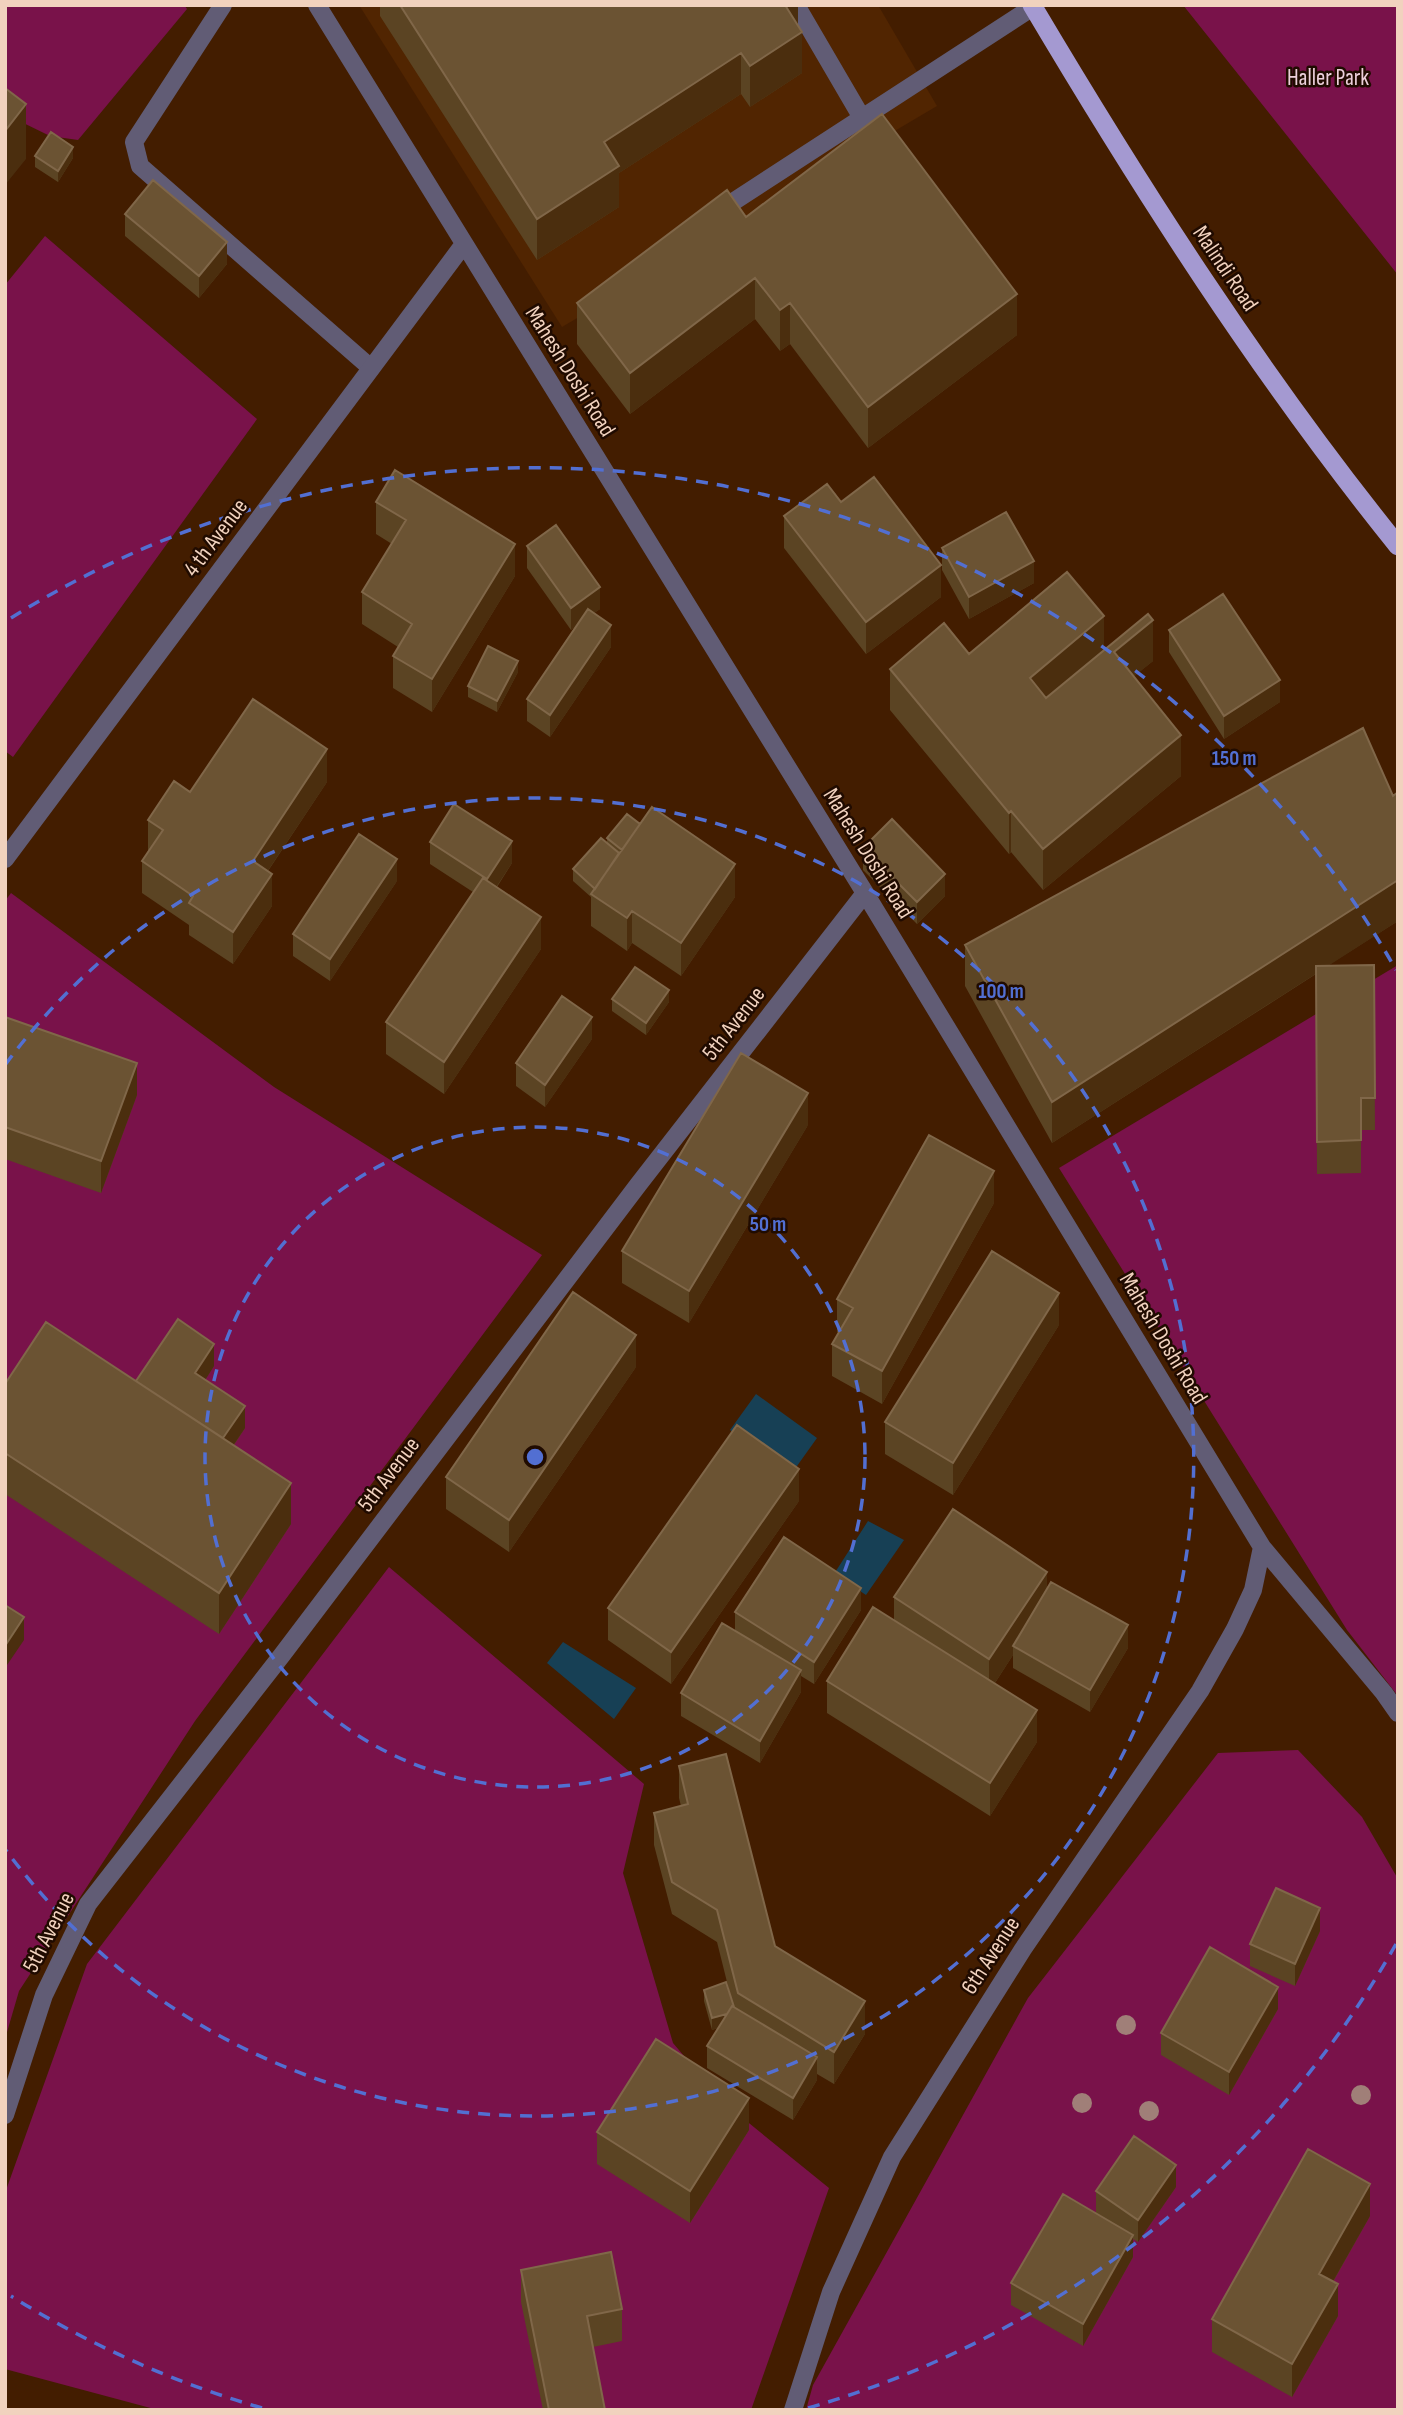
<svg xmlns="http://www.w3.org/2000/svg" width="1403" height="2415" font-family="'Sofia Sans Condensed',sans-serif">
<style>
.built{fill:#512501}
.green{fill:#79124a}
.water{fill:#174055}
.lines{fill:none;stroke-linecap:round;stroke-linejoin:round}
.service{stroke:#615c75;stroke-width:18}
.minor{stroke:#615c75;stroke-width:18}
.trunk{stroke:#a499d1;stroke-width:19}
.tree{fill:#a07f78}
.wall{fill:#5b4423}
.shaded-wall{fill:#4b2e0e}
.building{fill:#6b5333;stroke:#806749;stroke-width:2}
.ring{fill:none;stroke:#526fd2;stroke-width:3.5;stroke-dasharray:12 9}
.labels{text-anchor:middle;stroke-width:5;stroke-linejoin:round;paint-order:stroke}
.park-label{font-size:23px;fill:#edd0db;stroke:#200b00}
.street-label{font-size:23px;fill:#f1d2be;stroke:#200b00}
.centre{fill:#526fd2;stroke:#200b00;stroke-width:3.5}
.ring-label{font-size:21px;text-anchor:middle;font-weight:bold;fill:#526fd2;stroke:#200b00;stroke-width:5;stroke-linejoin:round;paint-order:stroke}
</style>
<rect width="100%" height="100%" fill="#431d00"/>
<path class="built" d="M 359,5 L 878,5 L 937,106 L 562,327 Z"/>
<path class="green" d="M 5,5 L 184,5 L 187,9 L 78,140 L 50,136 L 5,114 Z
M 1183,5 L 1398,5 L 1398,275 Z
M 45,236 L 257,419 L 13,757 L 5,751 L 5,285 Z
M 11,893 L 274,1087 L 542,1255 L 195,1721 L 19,1991 L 5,2039 L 5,901 Z
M 1398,965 L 1398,1696 L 1347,1630 L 1059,1168 Z
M 389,1567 L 644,1784 L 623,1873 L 673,2043 L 723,2102 L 829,2188 L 751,2410 L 158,2410 L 5,2369 L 5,2193 L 87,1964 Z
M 1298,1750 L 1362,1817 L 1398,1879 L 1398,2410 L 806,2410 L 813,2385 L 1028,1998 L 1218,1753 Z"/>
<path class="water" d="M 756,1394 L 817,1438 L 792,1473 L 730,1430 Z
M 868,1521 L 904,1540 L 866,1595 L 834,1574 Z
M 563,1642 L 636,1688 L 614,1719 L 547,1663 Z"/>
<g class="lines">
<path class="service" d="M 223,5 L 134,142 L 140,166 L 371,368
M 796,5 L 862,118
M 716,213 L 1033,7"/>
<path class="minor" d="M 317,5 L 865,893 L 1262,1547 L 1384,1693 L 1398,1713
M 5,859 L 464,244
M 5,2115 L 44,1995 L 88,1904 L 282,1655 L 638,1185 L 865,893
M 793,2410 L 831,2292 L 892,2157 L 1023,1949 L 1200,1691 L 1235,1629 L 1253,1590 L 1262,1547"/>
<path class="trunk" d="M 1032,5 C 1143,192 1261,376 1398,546"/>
</g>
<g class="tree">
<circle cx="1126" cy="2025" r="10"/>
<circle cx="1361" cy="2095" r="10"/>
<circle cx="1082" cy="2103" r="10"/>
<circle cx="1149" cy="2111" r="10"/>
</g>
<path class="wall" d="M 380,5 L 798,5 L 798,25 L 802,73 L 750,107 L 741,94 L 619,173 L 619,207 L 537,260 L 380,16 Z
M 35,156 L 73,158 L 58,182 L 35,167 Z
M 125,214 L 227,264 L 199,298 L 125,236 Z
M 746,217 L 1017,335 L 868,448 L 790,344 L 780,351 L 755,319 L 630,414 L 577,344 L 577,303 Z
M 376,502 L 515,576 L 432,712 L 393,688 L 393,656 L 398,647 L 362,624 L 362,592 L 392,544 L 376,534 Z
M 841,502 L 941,597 L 866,654 L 784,548 L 784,516 Z
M 527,546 L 600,609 L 594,613 L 611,647 L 550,737 L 527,721 L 527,699 L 575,627 L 571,630 L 527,568 Z
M 942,548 L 1034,583 L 969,619 L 942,570 Z
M 1169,630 L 1280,702 L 1224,739 L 1169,652 Z
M 1104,650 L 1153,661 L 1134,676 L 1181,776 L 1043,890 L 1011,852 L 1009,854 L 890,710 L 890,669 L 969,654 Z
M 518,672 L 497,712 L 468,697 L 468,686 Z
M 327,782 L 268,871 L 272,906 L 233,964 L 189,935 L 189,925 L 142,893 L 142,861 L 148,851 L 148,820 L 190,792 Z
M 607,838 L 735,897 L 681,976 L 632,943 L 627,951 L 591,926 L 591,897 L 573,881 L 573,869 L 607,843 Z
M 430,842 L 512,863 L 497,887 L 541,949 L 444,1094 L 386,1054 L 386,1022 L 473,892 L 430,864 Z
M 863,848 L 945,896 L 917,924 L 863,870 Z
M 397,881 L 330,981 L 293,956 L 293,934 Z
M 1398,921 L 1327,966 L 1374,965 L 1375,1130 L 1361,1130 L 1361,1173 L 1317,1174 L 1316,974 L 1052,1143 L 965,986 L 965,945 Z
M 612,999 L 669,1002 L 646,1035 L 612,1011 Z
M 5,1017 L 137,1095 L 101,1193 L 5,1159 Z
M 592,1039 L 545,1107 L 516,1086 L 516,1063 Z
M 808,1125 L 689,1323 L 622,1283 L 622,1251 Z
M 994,1203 L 882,1404 L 832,1376 L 832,1344 L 839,1332 L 837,1332 L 837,1299 Z
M 1059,1325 L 953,1495 L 885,1454 L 885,1422 Z
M 214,1366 L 205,1380 L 245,1428 L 234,1445 L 291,1524 L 219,1634 L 5,1494 L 5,1384 L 136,1381 Z
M 636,1367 L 509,1552 L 446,1509 L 446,1477 Z
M 799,1501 L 671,1684 L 608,1640 L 608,1608 Z
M 1047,1588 L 1128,1648 L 1090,1712 L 1013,1668 L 1013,1655 L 995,1683 L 1037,1742 L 990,1816 L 827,1713 L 827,1681 L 894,1620 L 894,1597 Z
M 861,1610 L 814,1684 L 801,1676 L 801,1692 L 760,1763 L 681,1716 L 681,1693 L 735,1631 L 735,1612 Z
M 679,1766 L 775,1946 L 865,2034 L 834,2084 L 817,2074 L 817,2080 L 793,2120 L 707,2068 L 707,2046 L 718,2028 L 712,2030 L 704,2001 L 704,1990 L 730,1994 L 717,1942 L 672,1914 L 654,1845 L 654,1813 L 681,1806 L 679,1798 Z
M 1320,1931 L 1295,1986 L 1250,1966 L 1250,1944 Z
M 1278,2009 L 1229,2095 L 1161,2055 L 1161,2033 Z
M 749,2130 L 690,2223 L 597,2164 L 597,2132 Z
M 1176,2187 L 1138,2242 L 1133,2239 L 1133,2257 L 1083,2346 L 1011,2305 L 1011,2283 L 1096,2213 L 1096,2191 Z
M 1370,2216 L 1333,2282 L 1338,2316 L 1292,2397 L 1212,2352 L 1212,2319 Z
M 521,2270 L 622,2309 L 622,2341 L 593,2347 L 605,2410 L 543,2410 L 521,2302 Z"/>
<path class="shaded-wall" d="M 783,5 L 798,5 L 798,33 Z
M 802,32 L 802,73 L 750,107 L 750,66 Z
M 741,53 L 741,94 L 619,173 L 619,207 L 537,260 L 537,219 L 604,142 Z
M 26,104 L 26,159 L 5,185 L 5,131 Z
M 73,147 L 73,158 L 58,182 L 58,171 Z
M 227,242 L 227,264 L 199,298 L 199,276 Z
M 755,278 L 755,319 L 630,414 L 630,373 Z
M 1017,294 L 1017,335 L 868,448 L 868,407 Z
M 790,303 L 790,344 L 780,351 L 780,310 Z
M 515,544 L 515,576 L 432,712 L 432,679 Z
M 1034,561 L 1034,583 L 969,619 L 969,597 Z
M 941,565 L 941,597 L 866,654 L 866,622 Z
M 600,587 L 600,609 L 571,630 L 571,608 Z
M 1104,616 L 1104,657 L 1030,719 L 1030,678 Z
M 1153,620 L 1153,661 L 1114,693 L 1114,652 Z
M 611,625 L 611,647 L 550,737 L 550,715 Z
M 518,661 L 518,672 L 497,712 L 497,701 Z
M 1280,680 L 1280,702 L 1224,739 L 1224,716 Z
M 1181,735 L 1181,776 L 1043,890 L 1043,849 Z
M 327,749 L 327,782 L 253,893 L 253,861 Z
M 1011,811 L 1011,852 L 1009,854 L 1009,813 Z
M 512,841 L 512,863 L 487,901 L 487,879 Z
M 397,859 L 397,881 L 330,981 L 330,959 Z
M 735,864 L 735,897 L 681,976 L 681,943 Z
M 272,874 L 272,906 L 233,964 L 233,932 Z
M 945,874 L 945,896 L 917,924 L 917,902 Z
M 1398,880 L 1398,921 L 1052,1143 L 1052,1102 Z
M 632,911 L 632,943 L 627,951 L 627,918 Z
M 541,917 L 541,949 L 444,1094 L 444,1062 Z
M 669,990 L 669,1002 L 646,1035 L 646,1023 Z
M 592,1017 L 592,1039 L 545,1107 L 545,1085 Z
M 137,1063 L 137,1095 L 101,1193 L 101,1161 Z
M 808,1093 L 808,1125 L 689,1323 L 689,1291 Z
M 994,1171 L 994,1203 L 882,1404 L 882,1371 Z
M 1059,1293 L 1059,1325 L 953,1495 L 953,1463 Z
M 636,1335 L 636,1367 L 509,1552 L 509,1520 Z
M 214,1344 L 214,1366 L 195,1396 L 195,1373 Z
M 245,1406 L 245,1428 L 216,1471 L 216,1449 Z
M 799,1469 L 799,1501 L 671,1684 L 671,1652 Z
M 291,1483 L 291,1524 L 219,1634 L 219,1593 Z
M 1047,1572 L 1047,1604 L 1013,1646 L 1013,1655 L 989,1692 L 989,1659 Z
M 861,1588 L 861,1610 L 814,1684 L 814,1662 Z
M 24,1617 L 24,1640 L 5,1668 L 5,1646 Z
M 1128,1625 L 1128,1648 L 1090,1712 L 1090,1690 Z
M 801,1670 L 801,1692 L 760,1763 L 760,1741 Z
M 1037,1710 L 1037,1742 L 990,1816 L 990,1783 Z
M 1320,1908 L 1320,1931 L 1295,1986 L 1295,1964 Z
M 1278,1987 L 1278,2009 L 1229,2095 L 1229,2072 Z
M 865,2001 L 865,2034 L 834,2084 L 834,2052 Z
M 735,2011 L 735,2022 L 712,2030 L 712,2018 Z
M 817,2057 L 817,2080 L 793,2120 L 793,2098 Z
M 749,2098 L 749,2130 L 690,2223 L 690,2191 Z
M 1176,2165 L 1176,2187 L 1138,2242 L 1138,2220 Z
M 1370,2184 L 1370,2216 L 1319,2306 L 1319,2274 Z
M 1133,2235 L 1133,2257 L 1083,2346 L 1083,2324 Z
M 1338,2284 L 1338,2316 L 1292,2397 L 1292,2364 Z"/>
<path class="building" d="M 400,5 L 785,5 L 802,32 L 750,66 L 741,53 L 604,142 L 619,166 L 537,219 Z
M 5,88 L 26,104 L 5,131 Z
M 882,114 L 1017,294 L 868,407 L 790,303 L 780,310 L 755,278 L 630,373 L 577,303 L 727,190 L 746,217 Z
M 51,132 L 73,147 L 58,171 L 35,156 Z
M 153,180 L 227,242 L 199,276 L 125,214 Z
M 395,470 L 515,544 L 432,679 L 393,656 L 412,624 L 362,592 L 406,520 L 376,502 Z
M 874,477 L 941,565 L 866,622 L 784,516 L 827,484 L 841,502 Z
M 1006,512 L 1034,561 L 969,597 L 942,548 Z
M 556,525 L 600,587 L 571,608 L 527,546 Z
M 1067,572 L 1104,616 L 1030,678 L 1046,698 L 1148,614 L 1153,620 L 1114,652 L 1181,735 L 1043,849 L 1011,811 L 1009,813 L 890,669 L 944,623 L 969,654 Z
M 1223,594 L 1280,680 L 1224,716 L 1169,630 Z
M 588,609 L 611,625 L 550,715 L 527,699 Z
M 488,646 L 518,661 L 497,701 L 468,686 Z
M 253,699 L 327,749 L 253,861 L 272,874 L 233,932 L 189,903 L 193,896 L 142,861 L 163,830 L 148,820 L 174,781 L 190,792 Z
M 1363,728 L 1393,796 L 1398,792 L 1398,880 L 1052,1102 L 965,945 Z
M 454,804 L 512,841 L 487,879 L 430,842 Z
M 652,807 L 735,864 L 681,943 L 632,911 L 627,918 L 591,894 Z
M 627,814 L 640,824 L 622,850 L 607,838 Z
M 892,819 L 945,874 L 917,902 L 863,848 Z
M 359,834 L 397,859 L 330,959 L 293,934 Z
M 601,838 L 619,853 L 595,889 L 573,869 Z
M 483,878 L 541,917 L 444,1062 L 386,1022 Z
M 1374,965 L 1375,1098 L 1361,1098 L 1361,1140 L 1317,1142 L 1316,966 Z
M 635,967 L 669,990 L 646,1023 L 612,999 Z
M 562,996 L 592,1017 L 545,1085 L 516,1063 Z
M 5,1017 L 137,1063 L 101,1161 L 5,1127 Z
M 741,1053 L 808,1093 L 689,1291 L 622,1251 Z
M 929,1135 L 994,1171 L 882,1371 L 832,1344 L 853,1308 L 837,1299 Z
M 992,1251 L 1059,1293 L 953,1463 L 885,1422 Z
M 573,1292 L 636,1335 L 509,1520 L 446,1477 Z
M 178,1319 L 214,1344 L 195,1373 L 245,1406 L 223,1438 L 136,1381 Z
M 46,1322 L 291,1483 L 219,1593 L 5,1453 L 5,1384 Z
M 737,1425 L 799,1469 L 671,1652 L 608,1608 Z
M 953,1509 L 1047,1572 L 989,1659 L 894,1597 Z
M 784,1537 L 861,1588 L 814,1662 L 735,1612 Z
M 1051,1582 L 1128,1625 L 1090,1690 L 1013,1646 Z
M 5,1605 L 24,1617 L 5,1646 Z
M 873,1607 L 1037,1710 L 990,1783 L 827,1681 Z
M 722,1623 L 801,1670 L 760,1741 L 681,1693 Z
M 726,1754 L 775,1946 L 865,2001 L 834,2052 L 738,1993 L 717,1910 L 672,1882 L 654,1813 L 688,1804 L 679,1766 Z
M 1276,1888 L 1320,1908 L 1295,1964 L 1250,1944 Z
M 1210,1947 L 1278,1987 L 1229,2072 L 1161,2033 Z
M 726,1982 L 734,2007 L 732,2006 L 727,2014 L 712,2018 L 704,1990 Z
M 732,2006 L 817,2057 L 793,2098 L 707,2046 Z
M 656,2039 L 749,2098 L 690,2191 L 597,2132 Z
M 1134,2136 L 1176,2165 L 1138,2220 L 1096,2191 Z
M 1308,2149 L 1370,2184 L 1319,2274 L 1338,2284 L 1292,2364 L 1212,2319 Z
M 1063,2194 L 1133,2235 L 1083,2324 L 1011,2283 Z
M 611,2252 L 622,2309 L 587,2316 L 605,2410 L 549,2410 L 521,2270 Z"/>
<g class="ring">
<circle cx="535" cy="1457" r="330"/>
<path d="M5 1065A659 659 0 1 1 5 1849"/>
<path d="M1396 1944A989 989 0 0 1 808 2408M262 2408A989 989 0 0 1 11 2296M11 618A989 989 0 0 1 1396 970"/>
</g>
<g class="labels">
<g class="park-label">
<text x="1328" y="85">Haller Park</text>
</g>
<g class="street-label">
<text transform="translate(1226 268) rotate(56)" y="8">Malindi Road</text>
<text transform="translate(571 371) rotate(58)" y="8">Mahesh Doshi Road</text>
<text transform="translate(215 537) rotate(-53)" y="8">4 th Avenue</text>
<text transform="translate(869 853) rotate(58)" y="8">Mahesh Doshi Road</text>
<text transform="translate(733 1023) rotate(-52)" y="8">5th Avenue</text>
<text transform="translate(1164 1338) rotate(59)" y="8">Mahesh Doshi Road</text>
<text transform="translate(388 1474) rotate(-53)" y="8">5th Avenue</text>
<text transform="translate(48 1932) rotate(-63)" y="8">5th Avenue</text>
<text transform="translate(990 1955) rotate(-57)" y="8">6th Avenue</text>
</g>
</g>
<circle cx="535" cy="1457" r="10" class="centre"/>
<g class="ring-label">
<text x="1234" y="765">150 m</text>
<text x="1001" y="998">100 m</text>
<text x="768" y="1231">50 m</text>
</g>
<rect width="1403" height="2415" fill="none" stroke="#f1d2be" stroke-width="14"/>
</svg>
